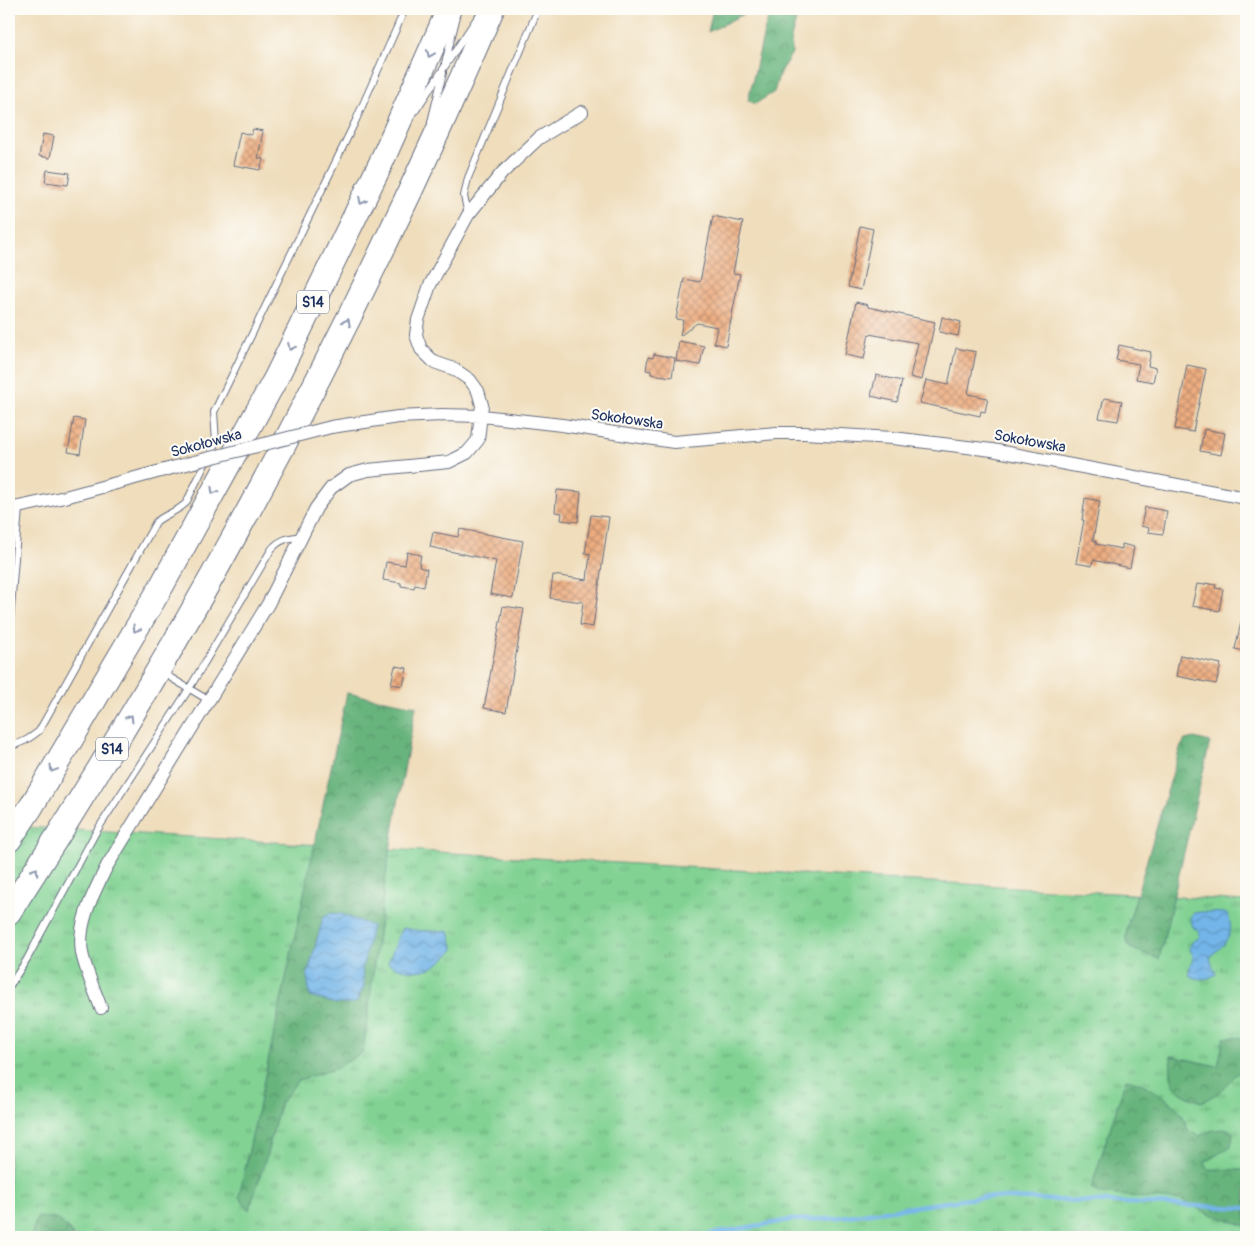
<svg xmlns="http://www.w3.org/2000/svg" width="1255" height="1246" font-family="Pangolin,sans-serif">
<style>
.grass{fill:url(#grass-tufts);stroke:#4e8078}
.forest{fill:url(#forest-crowns);stroke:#42726e}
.water{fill:url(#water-waves);stroke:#4772a3}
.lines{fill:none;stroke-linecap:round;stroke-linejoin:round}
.stream{stroke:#73b5e8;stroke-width:4.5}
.building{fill:url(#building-cross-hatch)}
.lane-casing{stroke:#656c7f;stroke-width:8}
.street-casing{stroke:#656c7f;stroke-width:14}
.highway-casing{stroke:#656c7f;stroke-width:26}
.lane{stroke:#fff;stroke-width:6}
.street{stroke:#fff;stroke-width:12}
.highway{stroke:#fff;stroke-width:24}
.street-bridge-casing{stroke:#656c7f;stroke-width:14;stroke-linecap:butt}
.street-bridge{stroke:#fff;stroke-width:12}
.oneway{stroke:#8d97ae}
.labels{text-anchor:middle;stroke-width:4;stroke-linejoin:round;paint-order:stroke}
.shield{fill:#fdfcf7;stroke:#5f6c8c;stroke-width:1}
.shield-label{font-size:14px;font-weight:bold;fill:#1b2f5e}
.street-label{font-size:15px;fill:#1b2f5e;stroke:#fdfcf7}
</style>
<defs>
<pattern id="grass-tufts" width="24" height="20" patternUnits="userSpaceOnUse" patternTransform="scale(1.25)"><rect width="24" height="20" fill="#81d293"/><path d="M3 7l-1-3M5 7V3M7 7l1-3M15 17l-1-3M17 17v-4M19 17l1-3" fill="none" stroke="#69ab7b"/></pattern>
<pattern id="forest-crowns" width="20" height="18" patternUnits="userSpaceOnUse" patternTransform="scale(1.25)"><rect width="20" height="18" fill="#68b47d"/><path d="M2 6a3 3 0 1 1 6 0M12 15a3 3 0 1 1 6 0" fill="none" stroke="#55936a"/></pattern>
<pattern id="water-waves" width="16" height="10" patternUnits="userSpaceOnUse" patternTransform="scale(1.25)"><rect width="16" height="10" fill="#73b5e8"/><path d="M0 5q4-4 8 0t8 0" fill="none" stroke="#5e94bf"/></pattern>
<pattern id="building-cross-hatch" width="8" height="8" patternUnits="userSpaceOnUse" patternTransform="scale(1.25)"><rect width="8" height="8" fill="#edad80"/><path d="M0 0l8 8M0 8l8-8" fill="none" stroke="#bf8d6c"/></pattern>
</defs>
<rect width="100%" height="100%" fill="#fdfcf7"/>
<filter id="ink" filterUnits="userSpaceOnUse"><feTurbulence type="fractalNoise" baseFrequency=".02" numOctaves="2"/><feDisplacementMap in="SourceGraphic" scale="10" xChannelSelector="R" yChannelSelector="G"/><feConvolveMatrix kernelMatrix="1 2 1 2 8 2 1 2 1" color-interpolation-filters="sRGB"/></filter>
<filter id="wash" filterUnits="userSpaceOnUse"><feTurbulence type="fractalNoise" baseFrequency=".0096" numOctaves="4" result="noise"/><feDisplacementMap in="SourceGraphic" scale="20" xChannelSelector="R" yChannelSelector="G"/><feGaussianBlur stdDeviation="1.12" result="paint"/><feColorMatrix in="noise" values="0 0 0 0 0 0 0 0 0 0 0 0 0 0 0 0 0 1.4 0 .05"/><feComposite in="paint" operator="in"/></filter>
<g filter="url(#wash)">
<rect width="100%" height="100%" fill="#efddbb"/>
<path class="grass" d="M 9,826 L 1246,901 L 1246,1237 L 9,1237 Z"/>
<path class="forest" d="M 713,9 L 753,9 L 708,32 Z
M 783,9 L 799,9 L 791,38 L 792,53 L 780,72 L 774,92 L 755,104 L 748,100 L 765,28 L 770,14 Z
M 347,693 L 416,706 C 403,775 390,843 381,912 C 374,959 370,1005 363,1052 L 335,1069 L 298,1080 L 280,1104 L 265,1161 L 249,1210 L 239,1197 Z
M 1194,738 L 1210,742 L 1159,959 L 1130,948 L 1126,939 L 1127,928 L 1180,748 L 1185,740 Z
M 1233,1037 L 1246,1038 L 1246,1069 L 1243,1068 L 1218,1093 L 1202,1102 C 1173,1093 1169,1085 1171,1056 L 1218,1066 L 1224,1038 Z
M 1126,1079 C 1146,1083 1171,1099 1182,1115 C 1185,1119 1186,1125 1188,1130 L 1199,1136 L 1213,1130 L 1228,1129 L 1233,1133 L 1231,1146 L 1205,1162 L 1207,1169 L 1246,1170 L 1246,1226 L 1207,1213 L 1181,1200 L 1145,1198 L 1100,1193 L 1091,1188 Z
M 37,1217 L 57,1219 L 72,1233 L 72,1237 L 31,1237 Z"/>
<path class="water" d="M 1201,912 L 1224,913 L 1228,915 C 1235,935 1226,944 1210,956 L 1211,962 L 1216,974 C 1206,980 1201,981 1190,976 C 1190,974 1189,971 1190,968 C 1191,961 1196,958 1190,950 L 1191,943 L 1200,937 L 1199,931 L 1193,927 L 1190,917 L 1194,913 Z
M 329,913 L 342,914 L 372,926 L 362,969 L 364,986 L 356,1003 L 336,1004 L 310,996 L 307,976 L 323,918 Z
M 402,928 L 422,931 L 449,931 L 454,950 C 448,955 442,961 435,966 C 421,974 401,971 388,963 Z"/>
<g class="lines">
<path class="stream" d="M 695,1237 L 790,1220 L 827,1219 L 983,1197 L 1246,1208"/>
</g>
<g id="blocks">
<path class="building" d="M 253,129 L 263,131 L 258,158 L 263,159 L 260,170 L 233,165 L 240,132 L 251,135 Z
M 43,134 L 54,136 L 50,158 L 39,156 Z
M 47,170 L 70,173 L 68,185 L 45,182 Z
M 713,216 L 743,222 L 733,273 L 740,274 L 726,346 L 714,343 L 717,327 L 697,323 L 680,336 L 683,320 L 676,319 L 684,279 L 700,282 Z
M 860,226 L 873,229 L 861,290 L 848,287 Z
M 856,302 L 868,305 L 868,307 L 935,322 L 922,380 L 910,377 L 918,343 L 869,334 L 864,359 L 845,355 Z
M 942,317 L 961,322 L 958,336 L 939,332 Z
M 679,341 L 704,346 L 700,365 L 676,361 Z
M 1119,345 L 1151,352 L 1148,366 L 1156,368 L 1153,382 L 1136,379 L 1139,364 L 1116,360 Z
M 956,348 L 976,352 L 968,394 L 988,398 L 985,412 L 981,411 L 980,416 L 920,403 L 926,380 L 948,385 Z
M 654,354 L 675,358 L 672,377 L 651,374 L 651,371 L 646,370 L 648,357 L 653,358 Z
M 1187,365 L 1206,369 L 1193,432 L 1175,429 Z
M 876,375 L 902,381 L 897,402 L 871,396 Z
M 1104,398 L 1122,401 L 1118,421 L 1099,418 Z
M 74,418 L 85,420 L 80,454 L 68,452 Z
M 1204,429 L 1225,433 L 1221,455 L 1200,451 Z
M 557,490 L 581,492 L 578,522 L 561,520 L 562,513 L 555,512 Z
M 1085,498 L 1100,501 L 1093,540 L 1096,541 L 1096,544 L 1122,549 L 1122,544 L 1134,547 L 1130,568 L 1093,560 L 1092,566 L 1076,563 L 1084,520 L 1082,520 Z
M 1145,507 L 1167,511 L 1163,534 L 1148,532 L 1149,528 L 1141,526 Z
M 591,515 L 609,517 L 593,627 L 580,625 L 583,602 L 550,598 L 553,575 L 587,580 L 590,554 L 585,553 Z
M 460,529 L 523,541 L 513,598 L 490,594 L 496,561 L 430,547 L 433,532 L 458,537 Z
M 407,552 L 421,555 L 419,567 L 427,569 L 424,587 L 415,585 L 414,588 L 401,586 L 401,583 L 383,580 L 386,562 L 405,565 Z
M 1205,583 L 1216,585 L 1215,588 L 1223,589 L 1219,611 L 1192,606 L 1197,584 L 1205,585 Z
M 503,606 L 524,609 L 506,712 L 484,708 Z
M 1242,618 L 1246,619 L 1246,651 L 1235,649 Z
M 1180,655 L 1221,664 L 1216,684 L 1176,676 Z
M 395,666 L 407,668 L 403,686 L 391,684 Z"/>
</g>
</g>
<g filter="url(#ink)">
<use href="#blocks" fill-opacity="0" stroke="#656c7f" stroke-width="1"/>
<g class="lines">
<defs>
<path id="lane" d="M 445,63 L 456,20
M 416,110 L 477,18
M 431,122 L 443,73
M 468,215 L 464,196 L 468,178 L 538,9
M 9,633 L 19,508
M 161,672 L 210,701
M 9,746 C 21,744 29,739 39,731 L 156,522 C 165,514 177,512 186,503 L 216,442 L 214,412 L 356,120 L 405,9
M 9,987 L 27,959 L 96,832 L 189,689 L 271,550 C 279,539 289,538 302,536"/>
<path id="street" d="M 331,427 L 398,417 L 442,415 L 482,416 L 562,425 L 674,442 L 777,433 L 804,433 L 893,438 L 992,450 L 1246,498
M 9,509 L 65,497 L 194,462
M 101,1008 C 95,991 86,972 82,953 C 77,922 94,893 107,866 L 268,604 L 316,508 L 331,488 L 349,475 L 368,470 L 449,462 L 467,453 L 478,440 L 482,405 L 478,391 L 470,380 L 454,369 L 434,362 L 421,349 L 416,335 L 418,320 L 430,285 L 468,215 L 502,173 L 539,138 L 582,112"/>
<path id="highway" d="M 9,840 L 31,807 L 161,587 L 276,378 L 380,165 L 449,9
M 9,912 C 196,625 357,323 492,9"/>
</defs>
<use href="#lane" class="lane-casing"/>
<use href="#street" class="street-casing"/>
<use href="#highway" class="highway-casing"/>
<use href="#lane" class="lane"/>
<use href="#street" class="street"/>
<use href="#highway" class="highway"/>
<defs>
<path id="street-bridge" d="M 194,462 L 331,427"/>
</defs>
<use href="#street-bridge" class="street-bridge-casing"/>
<use href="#street-bridge" class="street-bridge"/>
</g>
<defs><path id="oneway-chevron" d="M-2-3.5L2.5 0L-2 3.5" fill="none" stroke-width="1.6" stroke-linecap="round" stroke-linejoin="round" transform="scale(1.25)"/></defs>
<g class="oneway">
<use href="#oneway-chevron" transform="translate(430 54) rotate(113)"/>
<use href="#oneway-chevron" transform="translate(362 201) rotate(116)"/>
<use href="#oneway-chevron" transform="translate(347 322) rotate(-63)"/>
<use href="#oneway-chevron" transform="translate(291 347) rotate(116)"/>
<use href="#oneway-chevron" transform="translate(214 491) rotate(119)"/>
<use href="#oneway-chevron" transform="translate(136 629) rotate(121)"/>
<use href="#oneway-chevron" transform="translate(130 718) rotate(-59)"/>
<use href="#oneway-chevron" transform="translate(53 769) rotate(121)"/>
<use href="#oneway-chevron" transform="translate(35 871) rotate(-57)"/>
</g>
</g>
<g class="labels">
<g class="shield">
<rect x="297" y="290.5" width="32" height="23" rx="4"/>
<rect x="96" y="737.5" width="32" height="23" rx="4"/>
</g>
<g class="shield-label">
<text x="313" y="307">S14</text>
<text x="112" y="754">S14</text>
</g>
<g class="street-label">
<text transform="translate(627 419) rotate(8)" y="5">Sokołowska</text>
<text transform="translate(1030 441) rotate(10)" y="5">Sokołowska</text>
<text transform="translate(206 443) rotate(-15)" y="5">Sokołowska</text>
</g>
</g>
<rect width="1255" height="1246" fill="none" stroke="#fdfcf7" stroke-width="30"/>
</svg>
